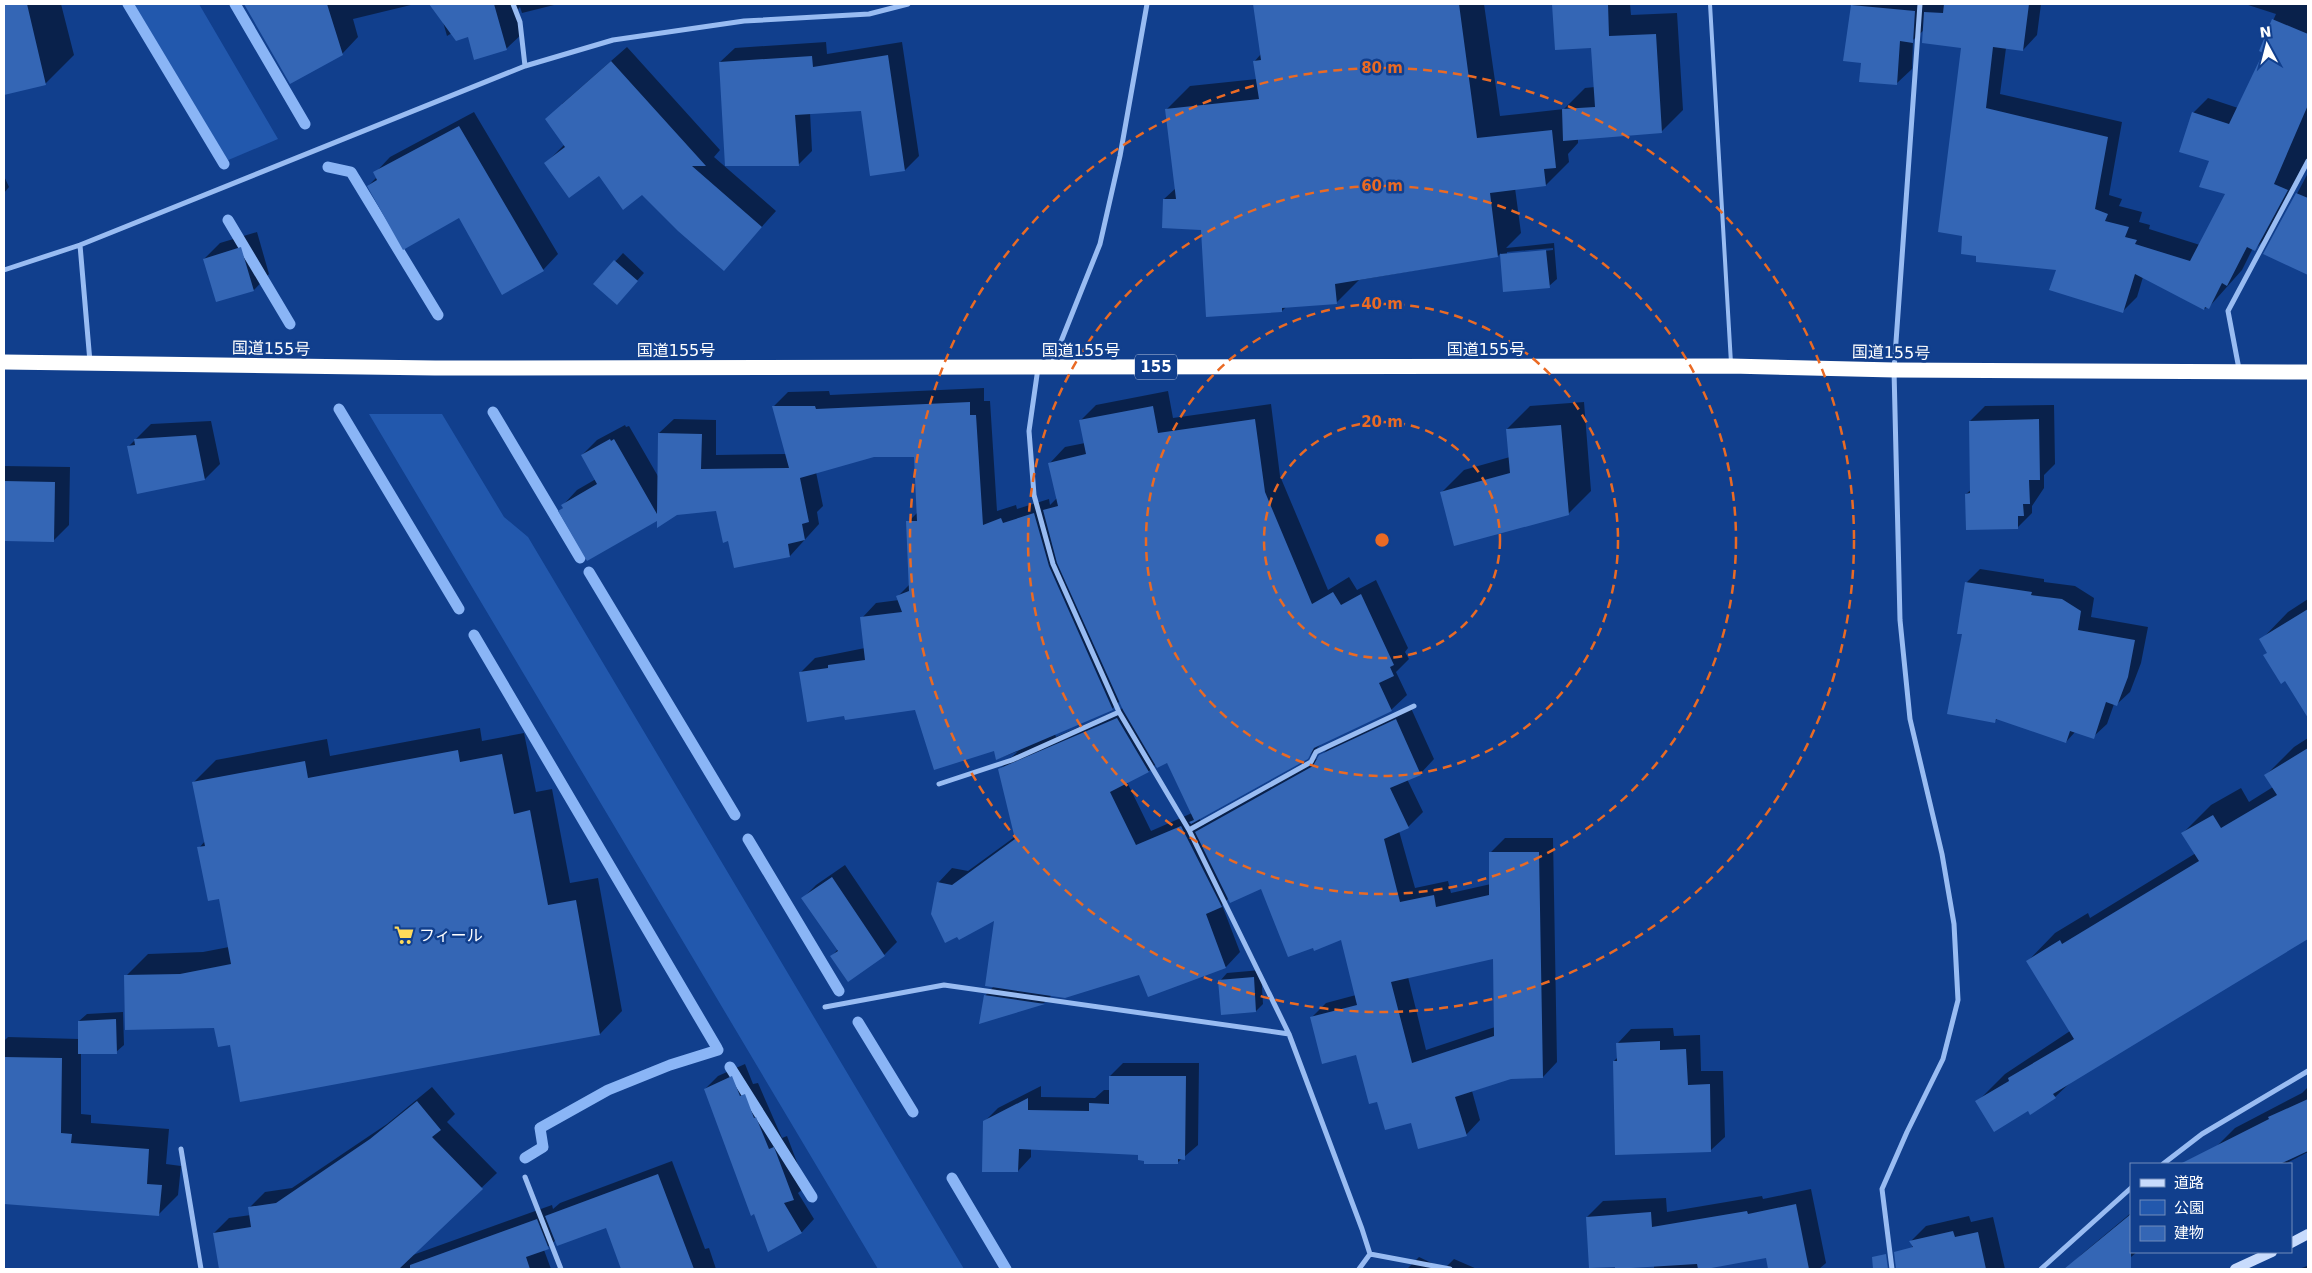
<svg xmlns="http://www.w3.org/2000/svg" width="2312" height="1273" font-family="'DejaVu Sans','Noto Sans JP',sans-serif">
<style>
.green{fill:#2258ad}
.shadow{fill:#0007;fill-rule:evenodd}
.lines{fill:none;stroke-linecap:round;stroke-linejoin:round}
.stream{stroke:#8ab5f6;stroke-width:11}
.building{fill:#3466b5;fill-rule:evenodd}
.lane{stroke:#99bcf2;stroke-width:4}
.street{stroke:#99bcf2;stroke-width:5}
.secondary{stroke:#c8dbfc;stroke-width:10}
.highway{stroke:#fff;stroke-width:15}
.ring{fill:none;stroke:#ea6a24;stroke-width:2.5;stroke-dasharray:9 6}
.labels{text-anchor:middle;stroke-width:5;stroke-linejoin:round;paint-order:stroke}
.shield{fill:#113f8d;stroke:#b8c5dd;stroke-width:1}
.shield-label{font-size:15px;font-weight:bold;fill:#fff}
.street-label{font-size:16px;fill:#fff;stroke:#113f8d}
.poi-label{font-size:16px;fill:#fff;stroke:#113f8d;text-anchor:start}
.centre{fill:#ea6a24;stroke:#113f8d;stroke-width:2.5}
.ring-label{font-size:15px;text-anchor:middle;font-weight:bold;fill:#ea6a24;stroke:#113f8d;stroke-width:5;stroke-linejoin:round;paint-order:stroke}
</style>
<rect width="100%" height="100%" fill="#113f8d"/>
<path class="green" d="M 130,4 L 199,4 L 278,139 L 226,161 Z
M 369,414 L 442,414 L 504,517 L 528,537 L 964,1269 L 878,1269 Z"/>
<path class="shadow" d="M 4,4 L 61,4 L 74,55 L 46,83 L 4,94 Z
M 245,4 L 415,4 L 353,19 L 358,37 L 342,54 L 291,82 Z
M 438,4 L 558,4 L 522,13 L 520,7 L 517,11 L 523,33 L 506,49 L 469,36 L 452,33 L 447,36 Z
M 1254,4 L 1484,4 L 1500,116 L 1564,109 L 1585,88 L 1595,87 L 1593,46 L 1556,49 L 1554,4 L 1630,4 L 1631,15 L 1677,13 L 1683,110 L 1661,132 L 1578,138 L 1578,143 L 1568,154 L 1569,162 L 1546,185 L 1515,188 L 1521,233 L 1506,248 L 1554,243 L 1557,279 L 1549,286 L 1504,291 L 1501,253 L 1498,256 L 1359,280 L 1336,303 L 1286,307 L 1282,311 L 1202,229 L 1164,199 L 1176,188 L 1167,109 L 1190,86 L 1257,79 L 1254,62 L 1261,54 ZM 1553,248 L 1553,250 L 1507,255 L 1507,252 Z
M 1854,4 L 2041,4 L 2037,35 L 2023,50 L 2006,48 L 2000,94 L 2122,122 L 2109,195 L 2122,199 L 2119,206 L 2142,212 L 2139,222 L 2150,225 L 2149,229 L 2200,245 L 2227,193 L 2210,160 L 2193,113 L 2208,98 L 2238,108 L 2264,52 L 2260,50 L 2276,14 L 2245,4 L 2308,4 L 2308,162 L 2270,234 L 2255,249 L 2253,248 L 2242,270 L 2209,307 L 2204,309 L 2143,277 L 2137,297 L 2123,311 L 2057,269 L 1977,255 L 1964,235 L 1962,46 L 1924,30 L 1913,40 L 1912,69 L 1897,83 L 1862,62 L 1852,6 Z
M 826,42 L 827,54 L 902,42 L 919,156 L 905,170 L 871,175 L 862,109 L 810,112 L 812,151 L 798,165 L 720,62 L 735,48 Z
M 627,47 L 720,150 L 714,157 L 776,211 L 724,269 L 642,194 L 599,175 L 546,163 L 565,144 L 562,104 Z
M 474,112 L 558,254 L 543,270 L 459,216 L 368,186 L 377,177 L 375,173 L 390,157 Z
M 2308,173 L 2308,273 L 2265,254 Z
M 4,176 L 9,187 L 4,193 Z
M 257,232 L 269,274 L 254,290 L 204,259 L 220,243 Z
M 623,253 L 644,273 L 624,295 L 595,284 Z
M 984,388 L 984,401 L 990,401 L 997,511 L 1016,505 L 1017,509 L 1049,499 L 1050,505 L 1057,498 L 1050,463 L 1065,447 L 1085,443 L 1081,420 L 1096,405 L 1168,391 L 1173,418 L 1271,404 L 1280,476 L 1328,590 L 1349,577 L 1357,590 L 1376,580 L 1408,648 L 1405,652 L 1409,659 L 1396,672 L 1407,695 L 1391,710 L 1322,743 L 1307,758 L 1199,818 L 1203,825 L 1211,818 L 1320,757 L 1335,741 L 1410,706 L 1434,759 L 1420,774 L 1407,779 L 1423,812 L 1408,827 L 1399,831 L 1415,888 L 1448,881 L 1451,893 L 1491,884 L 1490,853 L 1505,838 L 1553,838 L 1557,1062 L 1543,1077 L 1511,1078 L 1472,1091 L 1480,1120 L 1466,1135 L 1412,1121 L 1378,1100 L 1357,1054 L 1312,1017 L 1326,1003 L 1356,995 L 1342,939 L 1262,888 L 1229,898 L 1222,905 L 1240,952 L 1226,967 L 1140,974 L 1052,995 L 1044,1003 L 981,1022 L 985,996 L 994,986 L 996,918 L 938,883 L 952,868 L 968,871 L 1016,836 L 1000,769 L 1018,751 L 997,759 L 995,750 L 916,708 L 845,715 L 800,673 L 815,658 L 865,648 L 862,618 L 876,603 L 899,600 L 898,596 L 910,584 L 908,522 L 918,512 L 915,455 L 873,456 L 816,472 L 823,506 L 817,512 L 819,524 L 790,556 L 729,540 L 717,509 L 677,514 L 658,519 L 560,511 L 564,507 L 563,505 L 577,490 L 596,479 L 582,455 L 597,440 L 625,425 L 626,427 L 629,426 L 659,478 L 659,433 L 674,419 L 716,420 L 716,455 L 786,454 L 774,406 L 788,392 L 829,391 L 830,395 ZM 1120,701 L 1123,708 L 1056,737 L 1055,734 L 1112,709 ZM 1167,762 L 1192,813 L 1151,831 L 1127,782 L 1149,771 L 1156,764 ZM 1494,958 L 1495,1027 L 1426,1050 L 1408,977 Z
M 1584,402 L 1591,491 L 1568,514 L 1441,493 L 1464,470 L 1510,457 L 1507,429 L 1530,406 Z
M 2054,405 L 2055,464 L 2044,475 L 2044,488 L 2032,506 L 2032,513 L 2017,528 L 1966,494 L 1972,489 L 1970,421 L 1985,406 Z
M 211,421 L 220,464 L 205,479 L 128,447 L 151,424 Z
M 4,466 L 70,467 L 69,525 L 54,540 L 4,540 Z
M 1980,569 L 2044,579 L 2044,582 L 2075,586 L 2094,598 L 2091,617 L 2148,627 L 2141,663 L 2130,692 L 2116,705 L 2114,704 L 2107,724 L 2093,737 L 2075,732 L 2066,742 L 1998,718 L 1994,722 L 1964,633 L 1966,583 Z
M 2308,599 L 2308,716 L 2261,640 L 2288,612 Z
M 480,728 L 482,741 L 524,733 L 536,792 L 552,789 L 570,883 L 598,878 L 622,1011 L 600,1034 L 216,1027 L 126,976 L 148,954 L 203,952 L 229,947 L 220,897 L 199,848 L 205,841 L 194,782 L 216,760 L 327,739 L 330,756 Z
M 2308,738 L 2308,937 L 2071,1082 L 2055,1097 L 2028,1110 L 1977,1102 L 2005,1074 L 2070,1031 L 2028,961 L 2055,933 L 2088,913 L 2090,918 L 2196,853 L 2183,833 L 2211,805 L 2241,788 L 2249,802 L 2273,787 L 2266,775 L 2294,747 Z
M 845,865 L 897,942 L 884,955 L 832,956 L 838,949 L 803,898 L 816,885 Z
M 1261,970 L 1263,1004 L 1256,1011 L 1220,981 L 1227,973 Z
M 123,1012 L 124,1045 L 116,1052 L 81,1053 L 81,1114 L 91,1115 L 91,1123 L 169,1129 L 166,1164 L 181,1166 L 178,1195 L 158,1215 L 4,1203 L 4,1041 L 8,1037 L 79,1039 L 79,1021 L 87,1014 Z
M 1673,1028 L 1674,1036 L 1700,1035 L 1701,1071 L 1723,1071 L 1725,1137 L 1711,1150 L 1614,1061 L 1618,1057 L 1618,1043 L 1631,1029 Z
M 1123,1063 L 1199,1063 L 1198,1145 L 1177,1163 L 1145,1160 L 1139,1154 L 1031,1149 L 1031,1157 L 1018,1171 L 984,1122 L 998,1108 L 1041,1086 L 1041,1097 L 1095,1098 L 1104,1090 L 1110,1090 L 1110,1076 Z
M 745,1064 L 753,1084 L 758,1083 L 782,1138 L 787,1136 L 806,1186 L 798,1193 L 814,1219 L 802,1232 L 769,1251 L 705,1089 L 718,1076 Z
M 432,1087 L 455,1114 L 447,1122 L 497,1173 L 410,1256 L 552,1205 L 553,1209 L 560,1203 L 672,1161 L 705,1249 L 709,1248 L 716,1269 L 622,1269 L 607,1227 L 556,1240 L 544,1250 L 551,1269 L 220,1269 L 214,1233 L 229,1218 L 251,1215 L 250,1207 L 265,1192 L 292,1188 L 387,1124 Z
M 2308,1087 L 2308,1152 L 2285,1164 L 2225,1164 L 2216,1147 L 2235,1128 L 2302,1093 Z
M 1811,1189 L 1826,1263 L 1819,1269 L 1769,1269 L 1767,1257 L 1699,1269 L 1654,1269 L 1654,1265 L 1587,1217 L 1603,1201 L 1666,1198 L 1667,1212 L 1762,1196 L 1763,1199 Z
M 2131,1213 L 2131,1252 L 2137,1252 L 2119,1267 L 2117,1265 L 2112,1269 L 2069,1269 L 2068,1268 L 2082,1254 Z
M 1969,1216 L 1971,1222 L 1993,1217 L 2005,1269 L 1917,1269 L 1911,1241 L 1926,1226 Z
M 1419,1257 L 1444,1269 L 1454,1259 L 1477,1269 L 1407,1269 Z
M 2307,1266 L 2308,1269 L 2299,1269 Z"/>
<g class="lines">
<path class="stream" d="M 128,4 L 224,164
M 235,4 L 305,124
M 328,167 L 351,172 L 438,315
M 228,220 L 290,324
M 339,409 L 459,609
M 493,412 L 580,558
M 589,572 L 735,815
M 474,635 L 717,1048
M 748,839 L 839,991
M 858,1022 L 913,1112
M 730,1067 L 812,1197
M 525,1158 L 543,1147 L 540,1128 L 608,1090 L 670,1065 L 718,1050
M 952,1178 L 1006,1269"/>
</g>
<path class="building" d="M 4,4 L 27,4 L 46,85 L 4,95 Z
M 244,4 L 327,4 L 343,55 L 290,84 Z
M 429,4 L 494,4 L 507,50 L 474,60 L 468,37 L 456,41 Z
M 1253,4 L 1459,4 L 1477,138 L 1552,130 L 1556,168 L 1544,169 L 1546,186 L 1490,193 L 1498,257 L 1335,284 L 1337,304 L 1282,308 L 1282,312 L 1206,317 L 1201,230 L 1162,228 L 1163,199 L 1176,199 L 1165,109 L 1259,99 L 1253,61 L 1261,60 Z
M 1552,4 L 1608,4 L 1609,36 L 1656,34 L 1662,133 L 1563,141 L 1562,109 L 1595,107 L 1591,48 L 1555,50 Z
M 1944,4 L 2029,4 L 2023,51 L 1993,47 L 1986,108 L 2108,137 L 2095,209 L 2108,214 L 2105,221 L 2129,227 L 2125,237 L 2137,240 L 2135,244 L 2190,261 L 2225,194 L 2199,187 L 2209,161 L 2179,152 L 2192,112 L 2229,124 L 2263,53 L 2259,51 L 2272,19 L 2308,34 L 2308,105 L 2274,184 L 2288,190 L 2255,251 L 2247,247 L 2227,286 L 2222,283 L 2209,309 L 2205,307 L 2204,310 L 2135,274 L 2123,313 L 2049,290 L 2056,270 L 1976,262 L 1976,256 L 1961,254 L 1962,236 L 1938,232 L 1961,48 L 1922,43 L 1924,12 L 1943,13 Z
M 1851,5 L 1915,11 L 1913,43 L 1900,41 L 1897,85 L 1859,82 L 1861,63 L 1843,61 Z
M 888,55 L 905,171 L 870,176 L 861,111 L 795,115 L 799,166 L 725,166 L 719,62 L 812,56 L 813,67 Z
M 611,61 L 706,166 L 692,166 L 762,227 L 724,271 L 678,231 L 642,195 L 623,210 L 599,176 L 569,198 L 544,163 L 565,147 L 545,119 Z
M 459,126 L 544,271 L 502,295 L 459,218 L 403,250 L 367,186 L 377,180 L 373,172 Z
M 2296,193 L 2308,198 L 2308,275 L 2263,254 Z
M 241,247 L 254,291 L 216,302 L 203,259 Z
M 1546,250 L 1550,288 L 1503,292 L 1500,254 Z
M 614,260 L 638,281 L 617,305 L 593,284 Z
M 970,402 L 970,415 L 976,415 L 983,525 L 1001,518 L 1003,523 L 1034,513 L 1049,566 L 1113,710 L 996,760 L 994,751 L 934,770 L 915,710 L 845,720 L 844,716 L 807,722 L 799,672 L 828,668 L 828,665 L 865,660 L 860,617 L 902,612 L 896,596 L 909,591 L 906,521 L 917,521 L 914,457 L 874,457 L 800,478 L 809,522 L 802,524 L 805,540 L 788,544 L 790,557 L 734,568 L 728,541 L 723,543 L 716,511 L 677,515 L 657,528 L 657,521 L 587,561 L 558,511 L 563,508 L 561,505 L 597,484 L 581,455 L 610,439 L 611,441 L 614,439 L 657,514 L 658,433 L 702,434 L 701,469 L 789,468 L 772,406 L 815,406 L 816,409 Z
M 1153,406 L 1158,433 L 1255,419 L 1265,492 L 1312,604 L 1333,592 L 1341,605 L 1361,594 L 1394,665 L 1390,667 L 1394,676 L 1379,683 L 1392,711 L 1314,748 L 1308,759 L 1191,824 L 1189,822 L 1194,820 L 1167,763 L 1157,768 L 1123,710 L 1057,563 L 1043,510 L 1058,506 L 1048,463 L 1086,454 L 1079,420 Z
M 2039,419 L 2040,480 L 2029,480 L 2030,504 L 2023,504 L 2024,516 L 2018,516 L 2018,529 L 1966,530 L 1965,494 L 1970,493 L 1969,421 Z
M 1561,425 L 1569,515 L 1454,546 L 1440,492 L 1510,473 L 1506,429 Z
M 196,435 L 205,480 L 137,494 L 127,446 L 135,445 L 134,439 Z
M 4,481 L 55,482 L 54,542 L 4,541 Z
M 1965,582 L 2032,592 L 2031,595 L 2062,599 L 2081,611 L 2078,630 L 2135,640 L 2128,677 L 2117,706 L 2106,702 L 2094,739 L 2070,731 L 2066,743 L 1996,719 L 1995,723 L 1947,714 L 1962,634 L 1957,634 Z
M 2308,609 L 2308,718 L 2285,681 L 2281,684 L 2263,655 L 2267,653 L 2259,639 Z
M 1117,718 L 1149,772 L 1110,792 L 1136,845 L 1181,826 L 1222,907 L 1206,914 L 1226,968 L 1148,997 L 1139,975 L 1065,998 L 985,986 L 994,921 L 959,940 L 957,937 L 945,943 L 931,914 L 937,882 L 952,885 L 1015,839 L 998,769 Z
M 1396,719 L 1421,775 L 1390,788 L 1409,828 L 1384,839 L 1400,902 L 1434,895 L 1436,907 L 1489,895 L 1489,852 L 1539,852 L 1543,1078 L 1511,1079 L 1455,1097 L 1467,1136 L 1418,1149 L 1411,1123 L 1385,1130 L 1377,1102 L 1369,1104 L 1356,1055 L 1322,1064 L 1310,1017 L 1357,1005 L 1341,940 L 1314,951 L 1313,948 L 1288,957 L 1261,889 L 1230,903 L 1195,832 L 1313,766 L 1319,755 ZM 1493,959 L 1494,1036 L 1412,1063 L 1391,982 Z
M 2308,748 L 2308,939 L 2053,1094 L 2056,1098 L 2030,1115 L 2028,1111 L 1994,1132 L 1975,1101 L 2009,1081 L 2008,1078 L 2074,1039 L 2026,961 L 2060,940 L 2062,944 L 2199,861 L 2181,833 L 2213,815 L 2221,828 L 2277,795 L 2264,775 Z
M 458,750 L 460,762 L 502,754 L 514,814 L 530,810 L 548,905 L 576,900 L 600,1035 L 240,1102 L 230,1045 L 218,1047 L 214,1028 L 125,1030 L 124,975 L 180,974 L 231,964 L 219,899 L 208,901 L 197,847 L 205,846 L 192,782 L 305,761 L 308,778 Z
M 832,877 L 885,956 L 848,982 L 830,956 L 838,951 L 801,898 Z
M 1254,977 L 1256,1012 L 1221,1015 L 1218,980 Z
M 984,995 L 1045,1004 L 979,1024 Z
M 116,1019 L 117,1054 L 78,1054 L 78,1021 Z
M 1660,1041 L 1660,1050 L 1686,1049 L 1688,1085 L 1710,1084 L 1711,1152 L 1615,1155 L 1613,1061 L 1617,1061 L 1616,1043 Z
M 4,1057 L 62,1058 L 61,1133 L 72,1134 L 71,1143 L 149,1149 L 147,1184 L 162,1185 L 159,1216 L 4,1204 Z
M 732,1076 L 740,1096 L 745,1094 L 754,1118 L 756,1117 L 769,1149 L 774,1147 L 794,1200 L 784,1203 L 802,1233 L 768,1252 L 754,1214 L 751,1216 L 704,1089 Z
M 1109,1076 L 1186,1076 L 1185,1160 L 1178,1159 L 1178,1164 L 1144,1164 L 1144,1161 L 1138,1160 L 1138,1155 L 1019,1149 L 1018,1172 L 982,1172 L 983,1121 L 1028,1098 L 1028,1110 L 1089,1111 L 1089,1103 L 1109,1104 Z
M 2308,1099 L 2308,1151 L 2280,1164 L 2180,1164 L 2269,1119 L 2268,1117 Z
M 417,1101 L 441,1130 L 432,1137 L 483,1189 L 399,1269 L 219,1269 L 213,1233 L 251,1227 L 248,1207 L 276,1203 L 370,1139 Z
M 658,1174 L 694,1269 L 621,1269 L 606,1228 L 557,1246 L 545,1216 Z
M 1796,1204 L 1809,1269 L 1768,1269 L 1766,1258 L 1706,1269 L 1698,1269 L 1697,1264 L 1615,1269 L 1615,1267 L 1589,1268 L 1586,1217 L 1651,1212 L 1652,1227 L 1747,1211 L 1748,1214 Z
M 2131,1214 L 2131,1269 L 2064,1269 Z
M 537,1219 L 549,1249 L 526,1257 L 530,1269 L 410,1269 L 410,1265 Z
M 1953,1231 L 1955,1237 L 1978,1232 L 1986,1269 L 1896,1269 L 1894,1252 L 1913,1247 L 1909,1241 Z
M 1886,1254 L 1888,1269 L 1873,1269 L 1872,1257 Z"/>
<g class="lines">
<path class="lane" d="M 1710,4 L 1731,363"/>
<path class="street" d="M 513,4 L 520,22 L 525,66
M 4,270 L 80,245
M 90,362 L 80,245 L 525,66 L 613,40 L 744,21 L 869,14 L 908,4
M 1052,364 L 1100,244 L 1120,156 L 1147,4
M 1038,368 L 1029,431 L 1034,495 L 1053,564 L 1119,712 L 1189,830 L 1289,1034 L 1362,1229 L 1370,1254 L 1359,1269
M 2239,369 L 2228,311 L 2308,161
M 939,784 L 1012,760 L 1119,712
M 1189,830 L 1311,762 L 1316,752 L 1414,706
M 825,1007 L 944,985 L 1289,1034
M 181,1149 L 201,1269
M 2163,1164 L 2202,1134 L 2308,1071
M 525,1177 L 561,1269
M 1370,1254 L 1450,1269
M 1892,1269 L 1882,1189 L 1907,1132 L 1943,1059 L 1958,1000 L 1954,924 L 1942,854 L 1910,719 L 1900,620 L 1894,370 L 1920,4
M 2041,1269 L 2131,1188"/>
<path class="secondary" d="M 2291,1243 L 2308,1234
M 2235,1269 L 2272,1252"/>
<path class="highway" d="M 4,362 L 435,368 L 1731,366 L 1894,370 L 2308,372"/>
</g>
<g class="ring">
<circle cx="1382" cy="540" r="118"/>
<circle cx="1382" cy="540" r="236"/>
<circle cx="1382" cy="540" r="354"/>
<circle cx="1382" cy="540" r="472"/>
</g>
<defs>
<symbol id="supermarket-bare" viewBox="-9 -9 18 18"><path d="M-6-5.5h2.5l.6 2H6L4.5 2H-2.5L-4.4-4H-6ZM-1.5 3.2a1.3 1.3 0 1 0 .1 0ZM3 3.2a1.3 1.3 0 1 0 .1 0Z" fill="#ffda5a" stroke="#113f8d" stroke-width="2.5" paint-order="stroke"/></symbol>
</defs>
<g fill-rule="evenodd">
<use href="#supermarket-bare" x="390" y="921" width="28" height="28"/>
</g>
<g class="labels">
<rect class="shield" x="1135" y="354.5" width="42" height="25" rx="4"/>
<g class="shield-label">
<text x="1156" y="372">155</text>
</g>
<g class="street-label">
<text transform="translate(271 348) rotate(1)" y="6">国道155号</text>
<text x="1486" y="355">国道155号</text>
<text x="676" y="356">国道155号</text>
<text x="1081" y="356">国道155号</text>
<text transform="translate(1891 352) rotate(1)" y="6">国道155号</text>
</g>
<g class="poi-label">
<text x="419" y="941">フィール</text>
</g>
</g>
<circle cx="1382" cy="540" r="8" class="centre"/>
<g class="ring-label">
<text x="1382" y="73">80 m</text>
<text x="1382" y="191">60 m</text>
<text x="1382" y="309">40 m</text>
<text x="1382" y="427">20 m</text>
</g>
<rect width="2312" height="1273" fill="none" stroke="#ffffff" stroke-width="10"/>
<rect x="2130" y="1163" width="162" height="90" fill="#113f8d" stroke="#708cbb"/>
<rect x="2140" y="1179" width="25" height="8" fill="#c8dbfc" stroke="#708cbb"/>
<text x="2174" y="1188" font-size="15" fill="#ffffff">道路</text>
<rect x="2140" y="1200" width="25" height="15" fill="#2258ad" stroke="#708cbb"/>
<text x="2174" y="1213" font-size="15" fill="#ffffff">公園</text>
<rect x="2140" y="1226" width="25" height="15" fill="#3466b5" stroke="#708cbb"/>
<text x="2174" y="1238" font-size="15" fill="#ffffff">建物</text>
<g transform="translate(2267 45) rotate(353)" stroke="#113f8d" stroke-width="4" paint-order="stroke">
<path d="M0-4L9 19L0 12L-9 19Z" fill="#ffffff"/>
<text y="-8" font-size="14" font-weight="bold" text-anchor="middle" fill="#ffffff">N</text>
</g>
</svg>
